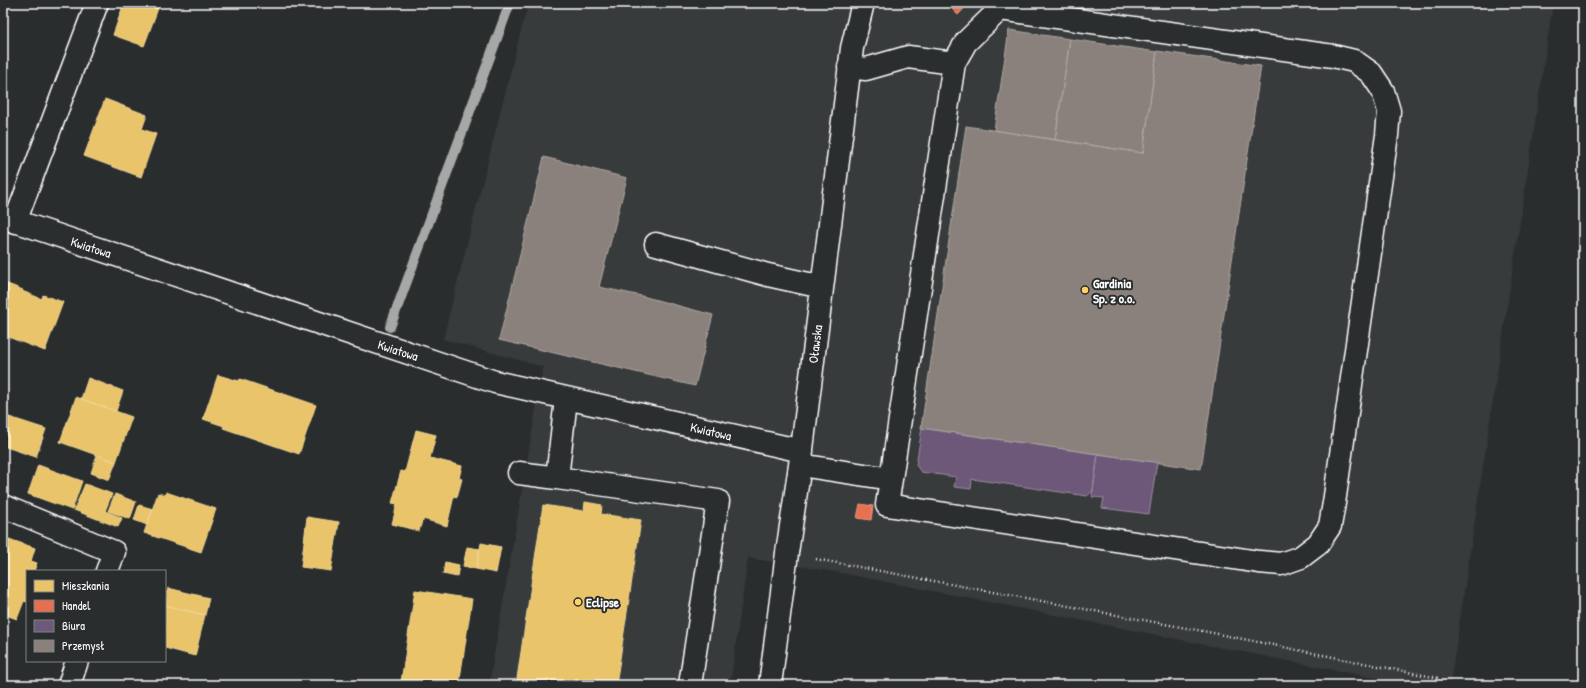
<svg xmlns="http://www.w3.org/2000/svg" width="1586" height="688" font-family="'Patrick Hand',sans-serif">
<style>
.built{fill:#373a3b}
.homes{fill:#e9c46a;stroke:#f0d697}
.shops{fill:#e76f51;stroke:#ee9a85}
.offices{fill:#6d597a;stroke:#998ba2}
.industry{fill:#8a817c;stroke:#ada7a3}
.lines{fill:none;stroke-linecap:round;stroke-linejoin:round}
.stream{stroke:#a6a7a7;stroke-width:10}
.minor-casing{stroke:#fff;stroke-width:25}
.path{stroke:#fff;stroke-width:2.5;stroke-dasharray:1 3;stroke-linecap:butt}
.minor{stroke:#2a2d2e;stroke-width:22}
.poi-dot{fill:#ffd166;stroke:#2a2d2e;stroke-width:1.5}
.labels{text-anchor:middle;stroke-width:4;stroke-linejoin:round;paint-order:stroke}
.street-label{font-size:13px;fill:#fff;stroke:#2a2d2e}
.poi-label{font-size:13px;font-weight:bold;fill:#fff;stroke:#2a2d2e;text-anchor:start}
</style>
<rect width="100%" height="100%" fill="#2a2d2e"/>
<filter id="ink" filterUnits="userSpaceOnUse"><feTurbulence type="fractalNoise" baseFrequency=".025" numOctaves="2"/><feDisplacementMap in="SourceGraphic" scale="8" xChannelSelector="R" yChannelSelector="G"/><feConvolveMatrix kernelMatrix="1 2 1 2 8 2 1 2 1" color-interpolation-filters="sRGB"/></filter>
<g filter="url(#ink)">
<path class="built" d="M 529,3 L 1553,3 L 1450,685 L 1411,685 L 836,572 L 748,558 L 730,685 L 489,685 L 543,367 L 443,339 L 523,22 Z"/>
<path class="homes" d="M 124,3 L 160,3 L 144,46 L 113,35 Z
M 105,99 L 147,115 L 142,129 L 156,134 L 141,177 L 84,156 Z
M 5,283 L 23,290 L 22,291 L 42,299 L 43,295 L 63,302 L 45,351 L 3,335 L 3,288 Z
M 218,375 L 239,381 L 240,379 L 316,405 L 299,454 L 223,428 L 224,426 L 203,419 Z
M 88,378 L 123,391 L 116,411 L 81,399 Z
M 76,397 L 132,417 L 116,462 L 60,442 Z
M 6,416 L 46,429 L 36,457 L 3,446 L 3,424 Z
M 416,430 L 436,435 L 430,458 L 462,466 L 459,478 L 462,479 L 457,497 L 454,496 L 447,526 L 423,519 L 423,522 L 422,521 L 419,531 L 392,524 L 397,504 L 392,503 L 401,471 L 405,472 Z
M 97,455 L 116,462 L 109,480 L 91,473 Z
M 38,465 L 82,481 L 72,510 L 28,494 Z
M 85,484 L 112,494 L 105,511 L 122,518 L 118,527 L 74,510 Z
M 166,492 L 216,509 L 201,552 L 144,533 L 158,493 L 165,495 Z
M 115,494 L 136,502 L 130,519 L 108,511 Z
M 585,502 L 602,505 L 601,514 L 641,520 L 616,685 L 516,685 L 543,505 L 584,511 Z
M 139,505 L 153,509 L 147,525 L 134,520 Z
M 307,517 L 339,522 L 331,571 L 301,567 Z
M 3,537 L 35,548 L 31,561 L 37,563 L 34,571 L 27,571 L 27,602 L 24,601 L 17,619 L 3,614 Z
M 481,543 L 501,547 L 496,573 L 476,569 Z
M 467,547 L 480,549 L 476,569 L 463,566 Z
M 445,562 L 459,565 L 457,577 L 443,574 Z
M 168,588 L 209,598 L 205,615 L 165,605 Z
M 415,590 L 472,599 L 459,685 L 419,685 L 401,682 Z
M 165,605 L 205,615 L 195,656 L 165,648 Z"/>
<path class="shops" d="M 946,3 L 969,3 L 958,15 Z
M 860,504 L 873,506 L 871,520 L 857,518 Z"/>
<path class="offices" d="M 922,428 L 1098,454 L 1093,491 L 1087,496 L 972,479 L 971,489 L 954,487 L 956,477 L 921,472 L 916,465 Z
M 1098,454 L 1157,462 L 1149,514 L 1102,508 L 1104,498 L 1092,497 Z"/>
<path class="industry" d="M 1009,30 L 1070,39 L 1055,140 L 994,130 Z
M 1070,39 L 1157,52 L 1143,153 L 1055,140 Z
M 1157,51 L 1261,66 L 1201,469 L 921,428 L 966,126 L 1143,153 Z
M 544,157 L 627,178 L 599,287 L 642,296 L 713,315 L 695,386 L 499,340 Z"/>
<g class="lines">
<path class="stream" d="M 390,327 L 510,3"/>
<defs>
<path id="minor" d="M 3,217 L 495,382 L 802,451
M 15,222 L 97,3
M 656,244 L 768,275 L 822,287
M 800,465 L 891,479 L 954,63 L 908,57 L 866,69 L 849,67
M 519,473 L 557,478 L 566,399
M 557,478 L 718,501 L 690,685
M 891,479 L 887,505 L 1259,562 L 1281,564 L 1301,557 L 1318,544 L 1330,526 L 1334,503 L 1387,135 L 1389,111 L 1383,91 L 1371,73 L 1354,61 L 1333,56 L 1000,9 L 966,42 L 954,63
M 3,506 L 114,552 L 107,571
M 69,685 L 77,661
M 770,685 L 787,553 L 800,465 L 852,48 L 863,3"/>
</defs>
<use href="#minor" class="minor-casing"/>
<path class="path" d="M 816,559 L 1213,633 L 1438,678"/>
<use href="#minor" class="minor"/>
</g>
</g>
<g class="poi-dot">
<circle cx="1085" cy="290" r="4"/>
<circle cx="578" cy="602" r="4"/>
</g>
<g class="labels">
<g class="street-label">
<text transform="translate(91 247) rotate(18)" y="5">Kwiatowa</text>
<text transform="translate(815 344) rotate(-83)" y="5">Oławska</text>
<text transform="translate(398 350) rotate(18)" y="5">Kwiatowa</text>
<text transform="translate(711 431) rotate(13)" y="5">Kwiatowa</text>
</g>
<g class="poi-label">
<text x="1093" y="288">Gardinia<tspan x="1093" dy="15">Sp. z o.o.</tspan></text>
<text x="586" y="607">Eclipse</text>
</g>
</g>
<rect width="1586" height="688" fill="none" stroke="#2a2d2e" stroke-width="16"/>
<rect x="8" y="8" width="1570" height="672" fill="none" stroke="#fff" stroke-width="1.5" filter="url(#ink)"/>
<rect x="26" y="570" width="140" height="92" fill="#2a2d2e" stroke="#7f8182"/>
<rect x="34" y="580" width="20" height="12" fill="#e9c46a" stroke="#7f8182"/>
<text x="62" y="590" font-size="12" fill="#ffffff">Mieszkania</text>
<rect x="34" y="600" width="20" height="12" fill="#e76f51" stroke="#7f8182"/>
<text x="62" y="610" font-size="12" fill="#ffffff">Handel</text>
<rect x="34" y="620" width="20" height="12" fill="#6d597a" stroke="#7f8182"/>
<text x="62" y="630" font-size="12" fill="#ffffff">Biura</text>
<rect x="34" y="640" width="20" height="12" fill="#8a817c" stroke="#7f8182"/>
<text x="62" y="650" font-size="12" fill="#ffffff">Przemysł</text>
</svg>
